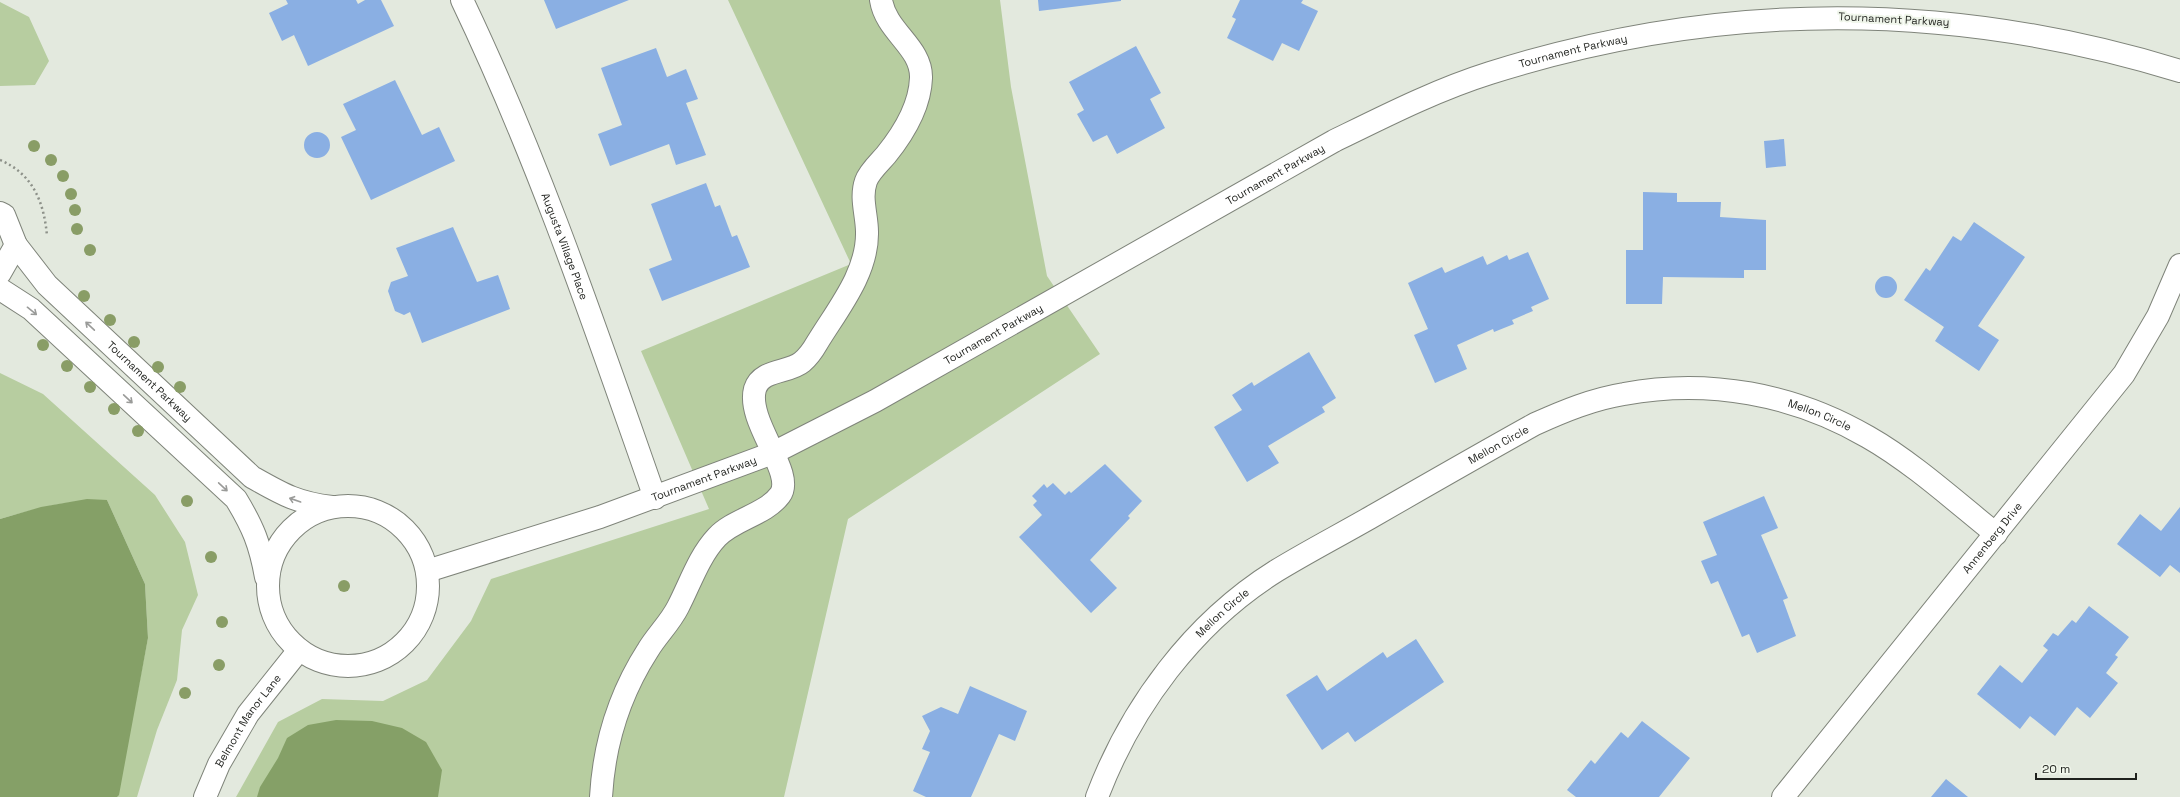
<svg xmlns="http://www.w3.org/2000/svg" width="2180" height="797" font-family="'Space Grotesk',sans-serif">
<style>
.green{fill:#b7cda0}
.water{fill:#85a067}
.building{fill:#8aafe3}
.lines{fill:none;stroke-linecap:round;stroke-linejoin:round}
.minor-casing{stroke:#7f847a;stroke-width:24}
.path{stroke:#8d9189;stroke-width:2.5;stroke-dasharray:2 3;stroke-linecap:butt}
.minor{stroke:#fff;stroke-width:22}
.tree{fill:#899d66}
.oneway{stroke:#9a9b99}
.labels{text-anchor:middle;stroke-width:4;stroke-linejoin:round;paint-order:stroke}
.street-label{font-size:11px;fill:#1f211d;stroke:#f0f6eb}
</style>
<rect width="100%" height="100%" fill="#e3e9de"/>
<path class="green" d="M 728,0 L 1000,0 L 1011,87 L 1047,276 L 1100,354 L 848,519 L 784,797 L 236,797 L 278,722 L 322,699 L 383,701 L 427,680 L 471,621 L 491,579 L 709,509 L 641,351 L 851,264 Z
M 0,2 L 29,17 L 49,61 L 35,85 L 0,86 Z
M 0,373 L 43,394 L 155,495 L 185,542 L 198,595 L 182,630 L 177,680 L 157,730 L 137,797 L 117,797 L 148,638 L 145,584 L 107,500 C 70,499 35,509 0,519 Z"/>
<path class="water" d="M 87,499 L 107,500 L 145,584 L 148,638 L 119,795 L 117,797 L 0,797 L 0,519 L 41,507 Z
M 336,720 L 372,721 L 402,728 L 426,742 L 442,770 L 438,797 L 257,797 L 260,787 L 278,758 L 287,738 L 308,725 Z"/>
<path class="building" d="M 286,0 L 356,0 L 358,4 L 365,0 L 381,0 L 394,26 L 308,66 L 294,35 L 282,41 L 269,13 L 288,4 Z
M 544,0 L 629,0 L 556,29 Z
M 1038,0 L 1121,0 L 1121,1 L 1039,11 Z
M 1240,0 L 1303,0 L 1301,3 L 1318,11 L 1299,51 L 1282,43 L 1273,61 L 1227,38 L 1236,19 L 1232,17 Z
M 1136,46 L 1161,93 L 1150,99 L 1165,128 L 1117,154 L 1107,135 L 1093,142 L 1077,114 L 1084,110 L 1069,82 Z
M 656,48 L 667,77 L 686,69 L 698,99 L 686,103 L 706,155 L 676,165 L 669,144 L 610,166 L 598,134 L 622,125 L 601,68 Z
M 395,80 L 422,135 L 439,127 L 455,161 L 371,200 L 341,137 L 356,130 L 343,104 Z
M304 145a13 13 0 1 1 26 0a13 13 0 1 1-26 0Z
M 1784,139 L 1786,166 L 1766,168 L 1764,141 Z
M 706,183 L 715,207 L 720,205 L 732,237 L 737,235 L 750,267 L 662,301 L 649,269 L 672,260 L 651,204 Z
M 1643,192 L 1677,193 L 1677,202 L 1721,202 L 1720,217 L 1766,220 L 1766,270 L 1744,270 L 1744,278 L 1663,277 L 1662,304 L 1626,304 L 1626,250 L 1643,250 Z
M 1974,222 L 2025,257 L 1978,326 L 1999,340 L 1979,371 L 1935,341 L 1944,327 L 1904,300 L 1926,268 L 1930,271 L 1953,236 L 1961,241 Z
M 453,227 L 477,282 L 498,275 L 510,309 L 422,343 L 410,312 L 404,315 L 395,311 L 388,291 L 391,282 L 408,276 L 396,248 Z
M 1528,252 L 1549,299 L 1531,307 L 1533,311 L 1512,320 L 1514,324 L 1494,332 L 1493,329 L 1457,345 L 1467,369 L 1435,383 L 1414,335 L 1428,329 L 1408,283 L 1442,267 L 1445,273 L 1483,256 L 1487,265 L 1507,255 L 1509,260 Z
M1875 287a11 11 0 1 1 22 0a11 11 0 1 1-22 0Z
M 1309,352 L 1336,398 L 1322,407 L 1325,412 L 1268,446 L 1279,463 L 1247,482 L 1214,427 L 1242,410 L 1232,395 L 1252,382 L 1254,386 Z
M 1105,464 L 1142,501 L 1128,516 L 1130,518 L 1090,560 L 1117,588 L 1091,613 L 1019,537 L 1042,515 L 1033,505 L 1037,501 L 1032,496 L 1044,484 L 1047,488 L 1053,483 L 1065,495 L 1069,491 L 1071,493 Z
M 1764,496 L 1778,528 L 1761,535 L 1788,598 L 1783,600 L 1796,636 L 1757,653 L 1749,634 L 1742,637 L 1718,581 L 1711,584 L 1701,561 L 1717,555 L 1703,522 Z
M 2180,507 L 2180,573 L 2170,565 L 2160,577 L 2117,544 L 2140,514 L 2161,531 Z
M 2089,606 L 2129,637 L 2115,655 L 2118,657 L 2106,673 L 2118,683 L 2090,718 L 2077,707 L 2055,736 L 2030,716 L 2020,729 L 1977,694 L 2000,665 L 2022,683 L 2048,650 L 2043,646 L 2053,633 L 2058,636 L 2072,620 L 2076,623 Z
M 1416,639 L 1444,682 L 1355,742 L 1348,732 L 1322,750 L 1286,695 L 1317,675 L 1327,691 L 1383,652 L 1387,658 Z
M 970,686 L 1027,711 L 1015,741 L 999,734 L 971,797 L 926,797 L 913,791 L 930,752 L 922,749 L 930,731 L 922,716 L 941,707 L 958,714 Z
M 1642,721 L 1690,758 L 1659,797 L 1576,797 L 1567,790 L 1591,760 L 1595,764 L 1621,732 L 1628,738 Z
M 1946,779 L 1968,797 L 1931,797 Z"/>
<g class="lines">
<defs>
<g id="minor">
<path id="s1" d="M 462,0 C 539,161 596,330 655,498"/>
<path id="s2" d="M 0,213 L 4,215 L 16,245 L 47,285 L 252,477 C 282,494 297,503 332,507"/>
<path d="M 0,273 L 16,245"/>
<path d="M 0,289 L 31,309 L 236,499 C 253,527 260,544 266,577"/>
<circle cx="348" cy="586" r="80"/>
<path id="s3" d="M 427,571 L 600,517 L 773,453 L 875,401 L 1334,141 C 1385,116 1436,90 1490,73 C 1721,0 1949,0 2180,71"/>
<path id="s4" d="M 205,797 L 219,764 L 248,714 L 299,650"/>
<path d="M 601,797 C 604,744 619,695 648,650 C 657,635 670,623 678,607 C 690,584 699,556 717,537 C 734,519 765,515 780,495 C 796,473 746,422 755,389 C 761,369 789,373 802,362 C 808,357 813,350 817,343 C 837,310 868,273 867,232 C 867,215 860,198 866,181 C 869,172 880,162 886,155 C 903,134 920,106 921,78 C 922,47 886,32 881,0"/>
<path id="s5" d="M 1097,797 C 1131,707 1193,623 1276,571 C 1307,552 1340,535 1373,516 C 1427,485 1481,454 1535,424 C 1564,411 1593,399 1624,394 C 1708,378 1794,394 1868,437 C 1912,462 1956,502 1996,534"/>
<path id="s6" d="M 1783,797 L 2124,374 L 2158,316 L 2180,265"/>
</g>
</defs>
<use href="#minor" class="minor-casing"/>
<path class="path" d="M 0,160 C 33,174 44,202 47,236"/>
<use href="#minor" class="minor"/>
</g>
<g class="tree">
<circle cx="34" cy="146" r="6"/>
<circle cx="51" cy="160" r="6"/>
<circle cx="63" cy="176" r="6"/>
<circle cx="71" cy="194" r="6"/>
<circle cx="75" cy="210" r="6"/>
<circle cx="77" cy="229" r="6"/>
<circle cx="90" cy="250" r="6"/>
<circle cx="84" cy="296" r="6"/>
<circle cx="110" cy="320" r="6"/>
<circle cx="134" cy="342" r="6"/>
<circle cx="43" cy="345" r="6"/>
<circle cx="67" cy="366" r="6"/>
<circle cx="158" cy="367" r="6"/>
<circle cx="90" cy="387" r="6"/>
<circle cx="180" cy="387" r="6"/>
<circle cx="114" cy="409" r="6"/>
<circle cx="138" cy="431" r="6"/>
<circle cx="187" cy="501" r="6"/>
<circle cx="211" cy="557" r="6"/>
<circle cx="344" cy="586" r="6"/>
<circle cx="222" cy="622" r="6"/>
<circle cx="219" cy="665" r="6"/>
<circle cx="185" cy="693" r="6"/>
</g>
<defs><path id="oneway-shaft" d="M-6 0H5M1.5-3L5.5 0L1.5 3" fill="none" stroke-width="1.6" stroke-linecap="round" stroke-linejoin="round"/></defs>
<g class="oneway">
<use href="#oneway-shaft" transform="translate(32 311) rotate(39)"/>
<use href="#oneway-shaft" transform="translate(90 326) rotate(-137)"/>
<use href="#oneway-shaft" transform="translate(128 399) rotate(43)"/>
<use href="#oneway-shaft" transform="translate(223 487) rotate(43)"/>
<use href="#oneway-shaft" transform="translate(295 500) rotate(-161)"/>
</g>
<g class="labels">
<g class="street-label">
<text transform="translate(1894 19) rotate(3)" y="4">Tournament Parkway</text>
<text dy="4" stroke="none"><textPath href="#s3" startOffset="1264">Tournament Parkway</textPath></text>
<text dy="4" stroke="none"><textPath href="#s3" startOffset="940">Tournament Parkway</textPath></text>
<text dy="4" stroke="none"><textPath href="#s1" startOffset="267">Augusta Village Place</textPath></text>
<text dy="4" stroke="none"><textPath href="#s3" startOffset="616">Tournament Parkway</textPath></text>
<text dy="4" stroke="none"><textPath href="#s2" startOffset="228">Tournament Parkway</textPath></text>
<text dy="4" stroke="none"><textPath href="#s5" startOffset="885">Mellon Circle</textPath></text>
<text dy="4" stroke="none"><textPath href="#s5" startOffset="549">Mellon Circle</textPath></text>
<text dy="4" stroke="none"><textPath href="#s3" startOffset="292">Tournament Parkway</textPath></text>
<text dy="4" stroke="none"><textPath href="#s6" startOffset="333">Annenberg Drive</textPath></text>
<text dy="4" stroke="none"><textPath href="#s5" startOffset="225">Mellon Circle</textPath></text>
<text dy="4" stroke="none"><textPath href="#s4" startOffset="88">Belmont Manor Lane</textPath></text>
</g>
</g>
<path d="M2036 773v6h100v-6" fill="none" stroke="#1f211d" stroke-width="2"/>
<text x="2042" y="773" font-size="12" fill="#1f211d" stroke="#f0f6eb" stroke-width="3" paint-order="stroke">20 m</text>
</svg>
